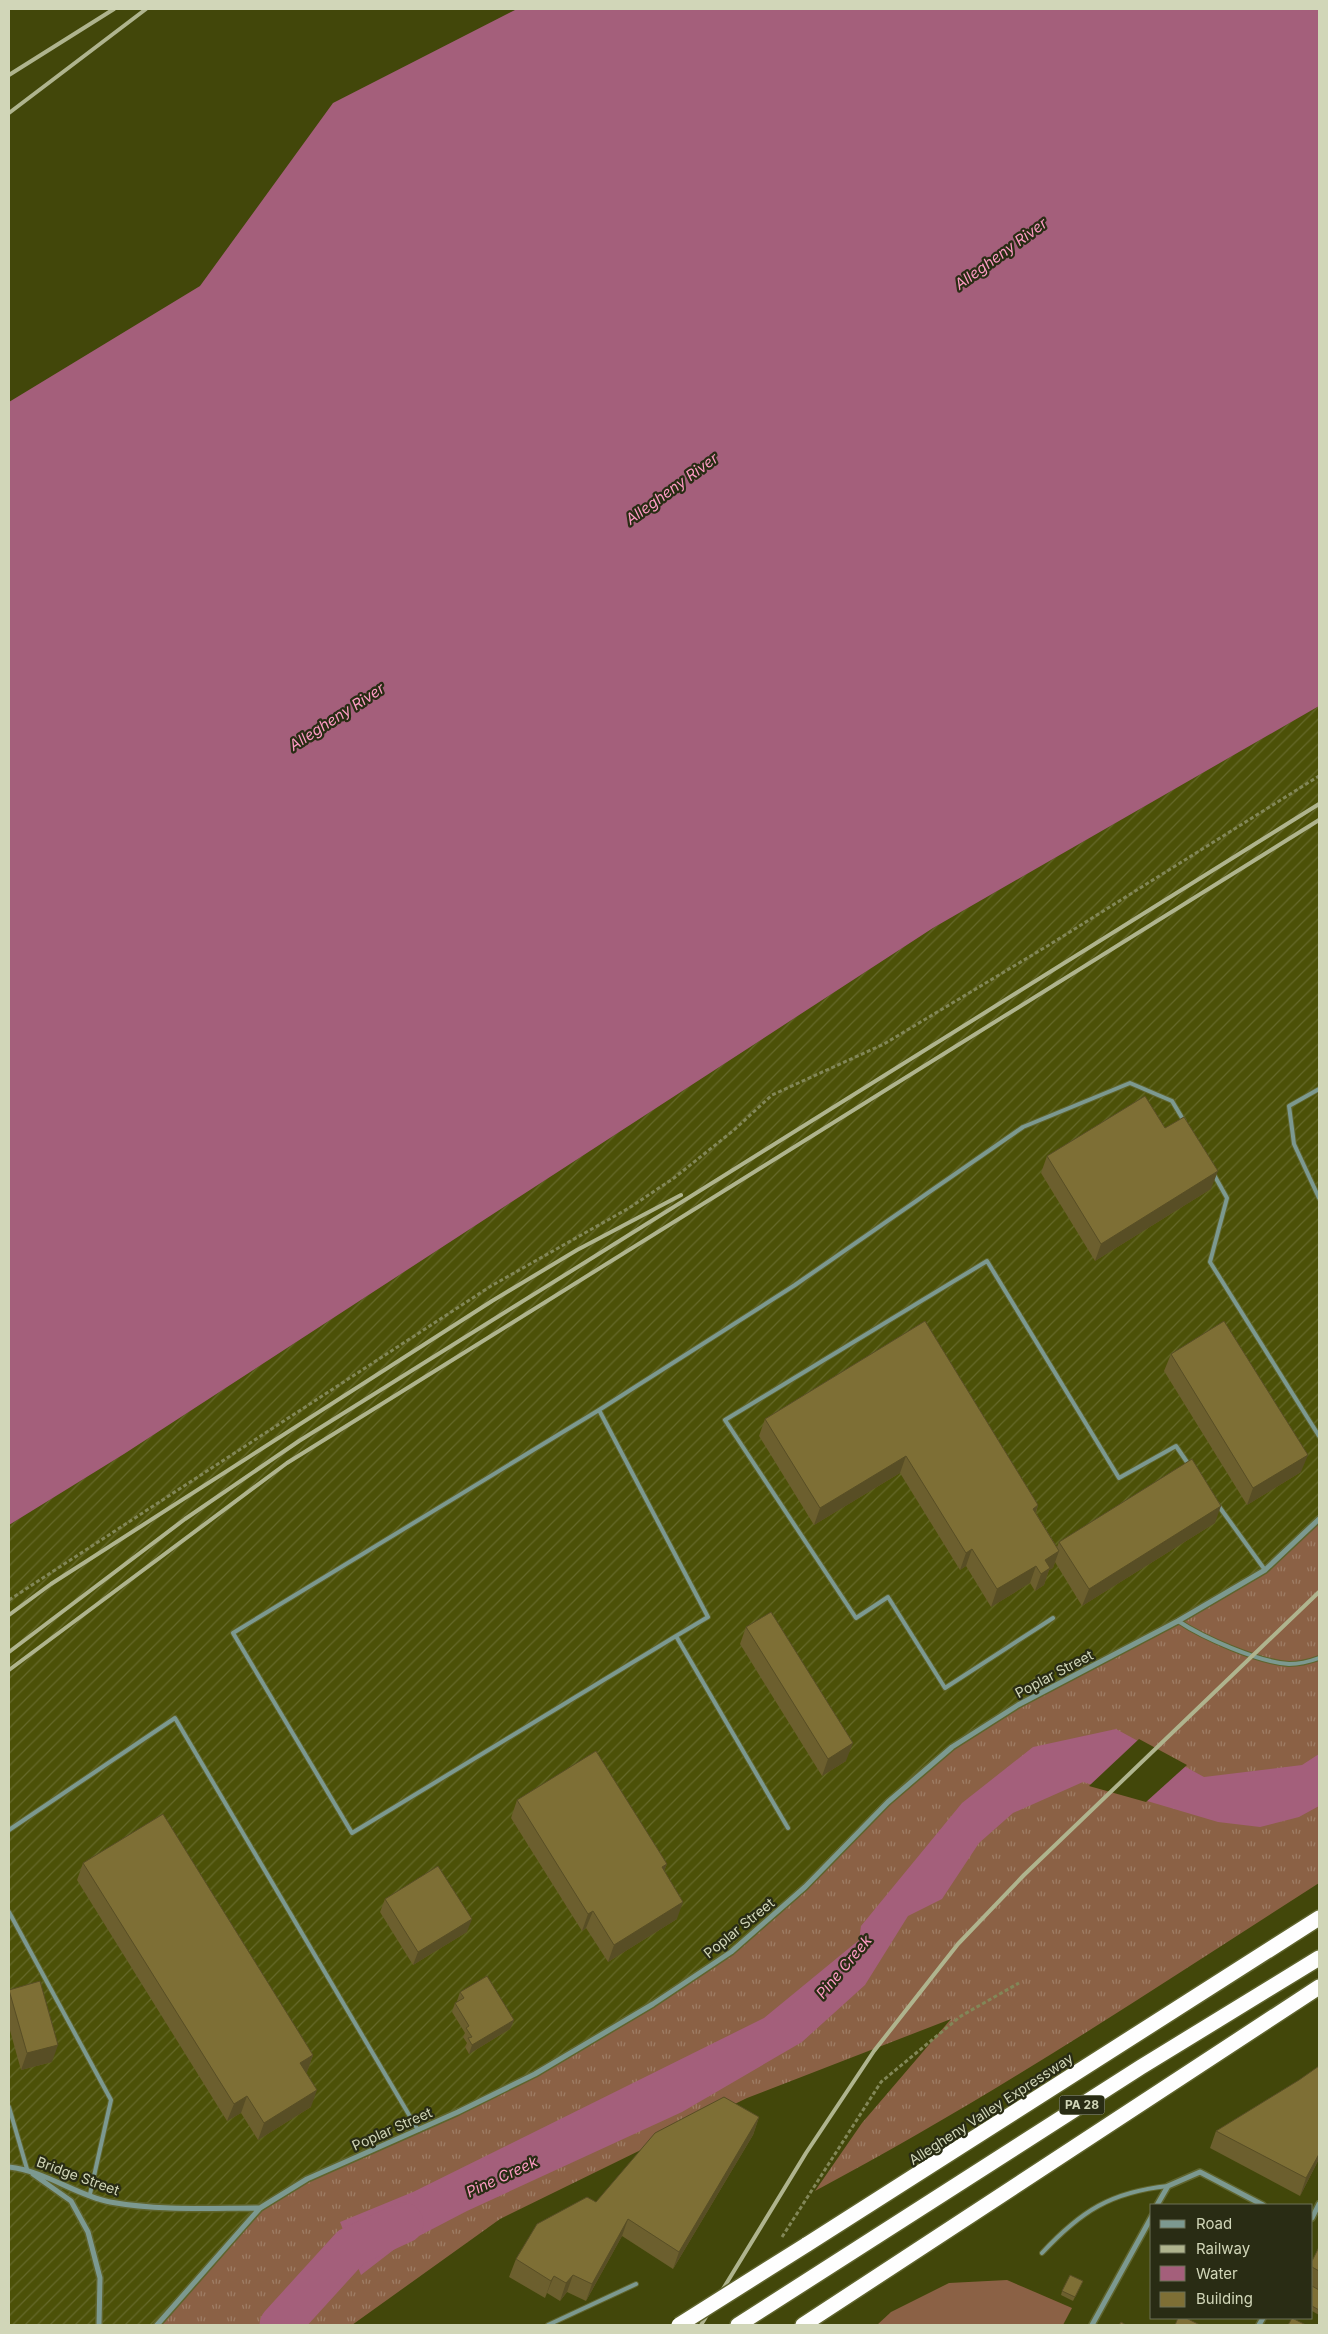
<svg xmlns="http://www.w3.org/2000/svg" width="1328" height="2334" font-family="Inter,sans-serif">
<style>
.industrial{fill:url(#industrial-furrows)}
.grass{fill:url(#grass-tufts)}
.pitch{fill:#8b6145}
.water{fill:#a45f7b}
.pier{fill:#42470a}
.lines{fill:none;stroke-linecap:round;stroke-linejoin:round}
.river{stroke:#a45f7b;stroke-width:41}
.service-casing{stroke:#5f642d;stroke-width:6}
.minor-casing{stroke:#5f642d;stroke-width:8}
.motorway-casing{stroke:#5f642d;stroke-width:18}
.path{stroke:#828758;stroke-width:3;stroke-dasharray:4 2.5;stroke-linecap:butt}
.service{stroke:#7c9990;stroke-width:4}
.minor{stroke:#7c9990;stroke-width:5}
.motorway{stroke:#fefefe;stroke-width:15}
.rail{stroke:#afb48e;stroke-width:4}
.motorway-bridge-casing{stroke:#5f642d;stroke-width:18;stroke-linecap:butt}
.motorway-bridge{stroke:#fefefe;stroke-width:15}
.wall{fill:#6c5f2e}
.shaded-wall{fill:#584e25}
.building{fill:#7e6f35;stroke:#584e25}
.labels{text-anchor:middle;stroke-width:4.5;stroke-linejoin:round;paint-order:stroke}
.shield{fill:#292c14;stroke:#9fa387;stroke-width:1}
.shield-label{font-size:12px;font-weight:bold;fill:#d1d6b8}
.street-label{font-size:14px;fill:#d1d6b8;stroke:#292c14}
.water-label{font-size:15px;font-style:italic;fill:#fd9bc3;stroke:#292c14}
</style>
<defs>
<pattern id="industrial-furrows" width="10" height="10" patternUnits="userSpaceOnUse" patternTransform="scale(1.25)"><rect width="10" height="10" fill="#4c5108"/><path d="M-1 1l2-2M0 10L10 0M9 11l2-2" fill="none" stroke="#65692a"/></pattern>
<pattern id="grass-tufts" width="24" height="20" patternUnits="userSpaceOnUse" patternTransform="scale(1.25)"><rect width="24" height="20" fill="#8b6145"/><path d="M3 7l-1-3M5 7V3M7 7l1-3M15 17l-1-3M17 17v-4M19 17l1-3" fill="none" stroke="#9f7e66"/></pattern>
</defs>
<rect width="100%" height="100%" fill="#42470a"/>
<path class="industrial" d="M 1319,706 L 1319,1537 L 781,1926 L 188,2325 L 9,2325 L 9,1525 L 124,1454 L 933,928 Z"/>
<path class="grass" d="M 1319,1519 L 1319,1883 C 1154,1989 989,2099 815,2191 L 862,2123 L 951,2019 L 747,2098 L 500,2219 L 352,2325 L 157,2325 L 260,2208 L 307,2179 L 535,2074 L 653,2004 L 731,1952 L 805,1887 L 888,1802 L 952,1747 L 1018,1705 L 1178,1621 L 1265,1570 Z"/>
<path class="pitch" d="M 1007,2280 L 1072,2308 L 1063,2325 L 877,2325 L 891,2312 L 949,2283 Z"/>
<path class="water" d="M 517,9 L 1319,9 L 1319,706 L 933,928 L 124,1454 L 9,1525 L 9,402 L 200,286 L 333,103 Z
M 1116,1729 L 1204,1777 L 1302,1765 L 1319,1754 L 1319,1806 L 1299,1817 L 1260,1827 L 1218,1822 L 1083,1782 L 1013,1813 L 979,1843 L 942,1899 L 908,1916 L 865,1985 L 802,2042 L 682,2112 L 467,2211 L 396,2248 L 361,2275 L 340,2222 L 413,2192 L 764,2018 L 859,1940 L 861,1926 L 962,1803 L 1033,1747 Z"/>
<path class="pier" d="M 1139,1739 L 1187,1765 L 1146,1802 L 1089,1786 Z"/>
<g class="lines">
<path class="river" d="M 280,2325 L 351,2247 L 403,2223"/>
<defs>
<path id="service" d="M 1319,1089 L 1289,1106 L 1294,1144 L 1319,1198
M 1213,1173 L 1227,1198 L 1210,1262 L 1319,1436
M 599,1410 L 708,1617 L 676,1636
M 1218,1505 L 1265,1570
M 1053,1618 L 945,1688 L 888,1597 L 856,1618 L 725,1420 L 987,1261 L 1119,1478 L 1176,1446 L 1189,1465
M 1178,1621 C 1204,1638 1258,1662 1289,1664 C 1298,1664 1311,1661 1319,1658
M 788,1828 L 676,1636 L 352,1833 L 233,1633 L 599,1410 L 795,1285 L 1023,1127 L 1130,1083 L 1172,1101 L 1184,1121
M 9,1830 L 175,1718 L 418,2130
M 9,1912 L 111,2100 L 90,2194
M 9,2107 L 27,2169
M 1042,2253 C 1081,2211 1111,2192 1168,2186
M 548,2325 L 636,2284"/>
<path id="minor" d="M 9,2167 C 46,2171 75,2195 110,2202 C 160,2211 210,2208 260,2208
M 33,2174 L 71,2201 L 88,2232 L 100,2278 L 99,2325
M 1157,2205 L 1168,2186 L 1200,2172 L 1263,2205
M 1312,2218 L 1319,2204
M 157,2325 L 260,2208 L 307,2179 L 458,2112 L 535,2074 L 653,2004 L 731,1952 L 805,1887 L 888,1802 L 952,1747 L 1018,1705 L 1178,1621 L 1265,1570 L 1319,1519
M 1092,2325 L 1152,2216
M 1259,2325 L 1263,2318"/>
<path id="motorway" d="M 806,2245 L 1319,1918
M 738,2325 L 1141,2067 L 1319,1958
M 803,2325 L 1319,1987"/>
</defs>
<use href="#service" class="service-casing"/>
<use href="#minor" class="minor-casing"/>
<use href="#motorway" class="motorway-casing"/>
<path class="path" d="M 9,1600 L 491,1286 L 629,1208 L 674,1178 L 734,1130 L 772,1095 L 884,1044 L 1049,945 L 1319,776
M 782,2237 L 881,2082 L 961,2016 L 1019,1983"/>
<use href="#service" class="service"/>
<use href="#minor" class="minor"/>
<use href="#motorway" class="motorway"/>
<path class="rail" d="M 9,75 L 114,9
M 9,113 L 146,9
M 9,1615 L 51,1584 L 492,1301 L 577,1250 L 681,1195
M 9,1652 L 185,1519 L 299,1441 L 1319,804
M 9,1670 L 287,1463 L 1319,820
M 701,2325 L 806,2153 L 874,2051 L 958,1944 L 1024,1875 L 1319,1592"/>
<defs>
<path id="motorway-bridge" d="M 679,2325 L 806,2245"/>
</defs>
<use href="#motorway-bridge" class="motorway-bridge-casing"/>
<use href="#motorway-bridge" class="motorway-bridge"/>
</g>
<path class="wall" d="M 1165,1128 L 1211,1189 L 1095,1261 L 1041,1173 L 1047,1156 Z
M 925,1321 L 1038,1505 L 1036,1513 L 1057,1547 L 1059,1542 L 1215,1523 L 1082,1606 L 1055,1562 L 1053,1568 L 1049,1570 L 1044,1585 L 1035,1591 L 1030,1583 L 991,1607 L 966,1566 L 960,1570 L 900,1473 L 814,1525 L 759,1436 L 765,1419 Z
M 1171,1354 L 1301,1472 L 1247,1505 L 1164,1371 Z
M 746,1627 L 846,1761 L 822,1776 L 740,1644 Z
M 517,1800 L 667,1864 L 664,1871 L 677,1919 L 608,1962 L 586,1928 L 582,1931 L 511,1818 Z
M 83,1863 L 313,2055 L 307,2072 L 306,2073 L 311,2107 L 258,2140 L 241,2113 L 227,2121 L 77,1880 Z
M 385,1899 L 467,1932 L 413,1965 L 380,1912 Z
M 9,1990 L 52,2062 L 21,2070 L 9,2027 Z
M 460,1992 L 514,2020 L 510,2029 L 469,2054 L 465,2047 L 467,2043 L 463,2037 L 465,2033 L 452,2012 L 455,2003 L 458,2002 L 457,2001 Z
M 759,2117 L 753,2135 L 673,2269 L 622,2236 L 586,2301 L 567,2292 L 560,2301 L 547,2293 L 545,2298 L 509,2277 L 516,2259 L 596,2202 Z
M 1216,2131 L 1319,2159 L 1300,2196 L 1210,2148 Z
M 1319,2247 L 1319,2315 L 1312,2311 L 1312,2261 Z
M 1083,2281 L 1073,2301 L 1061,2295 L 1062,2291 Z"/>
<path class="shaded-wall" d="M 1218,1171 L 1211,1189 L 1095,1261 L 1101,1244 Z
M 1308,1455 L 1301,1472 L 1247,1505 L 1253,1488 Z
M 906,1456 L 900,1473 L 814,1525 L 820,1508 Z
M 1038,1505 L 1032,1523 L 1033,1509 Z
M 1221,1506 L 1215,1523 L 1082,1606 L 1089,1589 Z
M 972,1549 L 966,1566 L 960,1570 L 966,1553 Z
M 1059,1551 L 1053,1568 L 1049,1570 L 1044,1585 L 1035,1591 L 1041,1574 L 1045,1560 Z
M 1036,1566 L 1030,1583 L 991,1607 L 997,1589 Z
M 853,1743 L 846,1761 L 822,1776 L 828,1759 Z
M 667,1864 L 660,1881 L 662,1867 Z
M 683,1902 L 677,1919 L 608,1962 L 614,1945 Z
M 593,1911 L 586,1928 L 582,1931 L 588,1914 Z
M 472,1919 L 467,1932 L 413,1965 L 418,1952 Z
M 514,2020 L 510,2029 L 469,2054 L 472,2045 Z
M 58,2045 L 52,2062 L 21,2070 L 27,2053 Z
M 313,2055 L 307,2072 L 294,2080 L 300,2063 Z
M 317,2090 L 311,2107 L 258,2140 L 264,2123 Z
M 247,2096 L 241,2113 L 227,2121 L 234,2104 Z
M 759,2117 L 753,2135 L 673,2269 L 679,2252 Z
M 1319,2154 L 1319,2159 L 1300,2196 L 1306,2178 Z
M 628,2219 L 622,2236 L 586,2301 L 592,2284 Z
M 573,2275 L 567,2292 L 560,2301 L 566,2283 Z
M 554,2276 L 547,2293 L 545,2298 L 551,2281 Z"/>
<path class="building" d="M 1145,1096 L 1165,1128 L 1184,1117 L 1218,1171 L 1101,1244 L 1047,1156 Z
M 925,1321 L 1038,1505 L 1033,1509 L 1059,1551 L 1045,1560 L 1050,1568 L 1041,1574 L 1036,1566 L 997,1589 L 972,1549 L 966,1553 L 906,1456 L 820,1508 L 765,1419 Z
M 1224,1321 L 1308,1455 L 1253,1488 L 1171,1354 Z
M 1192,1459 L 1221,1506 L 1089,1589 L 1059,1542 Z
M 771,1612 L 853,1743 L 828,1759 L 746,1627 Z
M 596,1751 L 667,1864 L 662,1867 L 683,1902 L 614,1945 L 593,1911 L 588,1914 L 517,1800 Z
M 163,1814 L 313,2055 L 300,2063 L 317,2090 L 264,2123 L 247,2096 L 234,2104 L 83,1863 Z
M 438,1866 L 472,1919 L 418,1952 L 385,1899 Z
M 487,1976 L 514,2020 L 472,2045 L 468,2038 L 472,2037 L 466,2028 L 469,2026 L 455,2003 L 464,1998 L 460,1992 Z
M 40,1981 L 58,2045 L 27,2053 L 9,1990 Z
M 1319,2066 L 1319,2154 L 1306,2178 L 1216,2131 L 1299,2080 Z
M 724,2097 L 759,2117 L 679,2252 L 628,2219 L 592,2284 L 573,2275 L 566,2283 L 554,2276 L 551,2281 L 516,2259 L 537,2224 L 587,2197 L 596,2202 L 655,2133 Z
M 1319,2247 L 1319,2271 L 1312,2267 L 1312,2261 Z
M 1070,2275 L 1083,2281 L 1075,2297 L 1062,2291 Z
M 1312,2286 L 1319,2290 L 1319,2310 L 1312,2306 Z
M 1178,2318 L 1186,2318 L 1200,2325 L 1175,2325 Z
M 1292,2318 L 1306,2325 L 1288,2325 Z
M 1121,2322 L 1126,2325 L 1119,2325 Z"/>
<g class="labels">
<rect class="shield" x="1059.5" y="2095.5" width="45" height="19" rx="4"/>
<g class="shield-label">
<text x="1082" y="2109">PA 28</text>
</g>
<g class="street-label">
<text transform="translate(1054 1674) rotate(-28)" y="5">Poplar Street</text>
<text transform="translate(739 1928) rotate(-39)" y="5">Poplar Street</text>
<text transform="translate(991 2109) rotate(-33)" y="5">Allegheny Valley Expressway</text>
<text transform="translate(392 2129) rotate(-24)" y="5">Poplar Street</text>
<text transform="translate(78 2176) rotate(20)" y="5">Bridge Street</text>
</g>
<g class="water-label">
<text transform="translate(1001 254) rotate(-36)" y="5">Allegheny River</text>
<text transform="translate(672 489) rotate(-36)" y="5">Allegheny River</text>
<text transform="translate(337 717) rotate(-33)" y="5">Allegheny River</text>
<text transform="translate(844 1967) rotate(-50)" y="5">Pine Creek</text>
<text transform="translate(502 2177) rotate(-25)" y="5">Pine Creek</text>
</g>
</g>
<rect width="1328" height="2334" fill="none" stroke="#d1d6b8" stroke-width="20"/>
<rect x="1150" y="2204" width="162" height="115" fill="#292c14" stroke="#6c7056"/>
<rect x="1160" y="2220" width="25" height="8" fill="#7c9990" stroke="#6c7056"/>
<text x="1196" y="2229" font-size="15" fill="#d1d6b8">Road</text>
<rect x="1160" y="2245" width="25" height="8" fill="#afb48e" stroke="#6c7056"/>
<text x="1196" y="2254" font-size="15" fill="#d1d6b8">Railway</text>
<rect x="1160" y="2266" width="25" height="15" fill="#a45f7b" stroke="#6c7056"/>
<text x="1196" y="2279" font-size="15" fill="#d1d6b8">Water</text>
<rect x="1160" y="2292" width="25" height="15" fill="#7e6f35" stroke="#6c7056"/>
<text x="1196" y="2304" font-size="15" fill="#d1d6b8">Building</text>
</svg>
